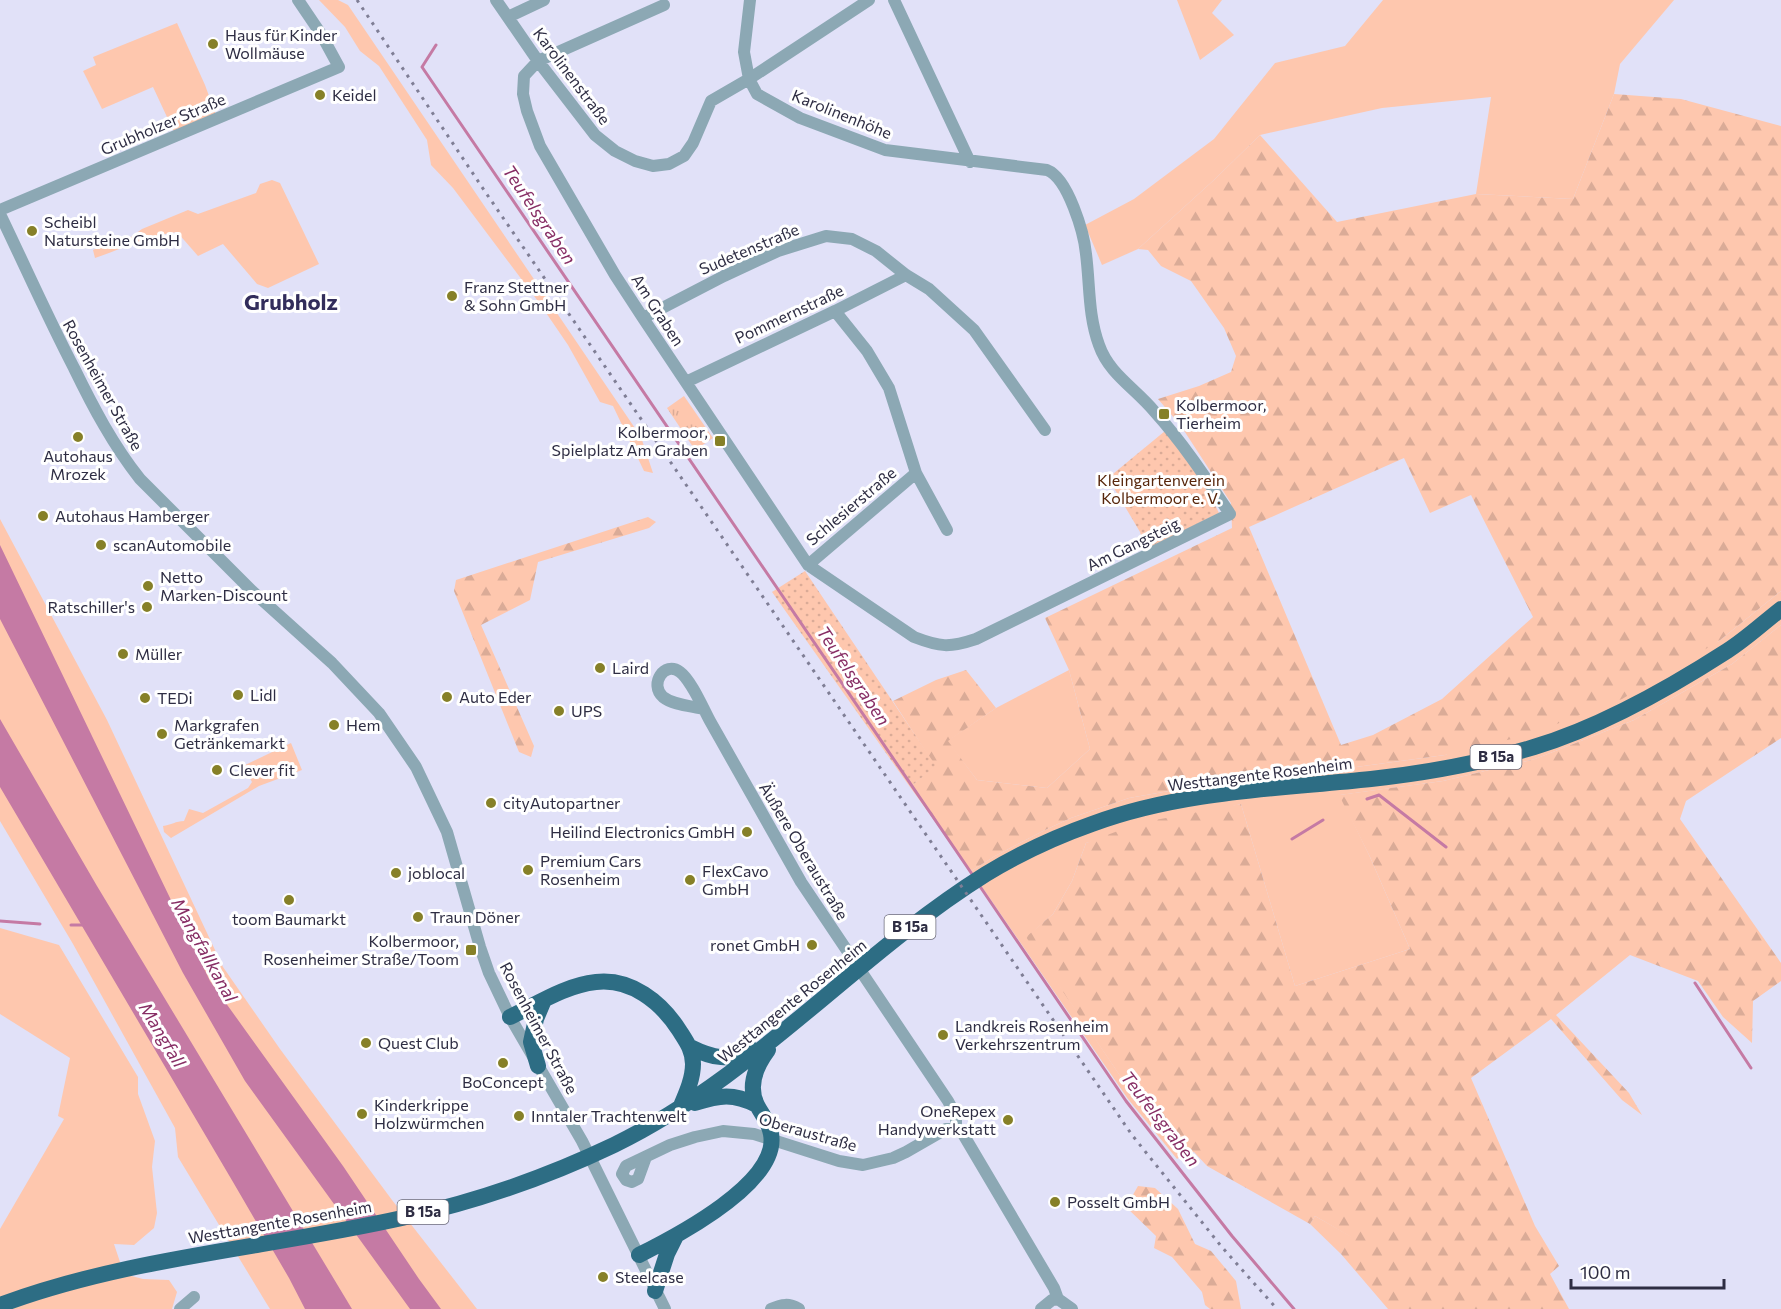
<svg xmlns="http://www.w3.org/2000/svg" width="1781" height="1309" font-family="Commissioner,sans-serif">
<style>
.grass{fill:#fec7ae}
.forest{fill:url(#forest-firs);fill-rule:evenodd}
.park{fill:url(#park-tufts)}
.garden{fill:url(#garden-dots)}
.water{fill:#c57aa4}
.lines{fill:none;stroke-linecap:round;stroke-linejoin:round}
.stream{stroke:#c57aa4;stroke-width:3}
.minor{stroke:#8ca8b4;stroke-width:12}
.trunk{stroke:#2d6d84;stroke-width:16}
.rail{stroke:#7f7e95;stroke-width:3;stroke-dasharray:3 6;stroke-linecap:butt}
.poi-dot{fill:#868028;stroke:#fff;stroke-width:2}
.labels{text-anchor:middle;stroke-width:6;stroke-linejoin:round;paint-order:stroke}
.shield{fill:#fff;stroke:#6d6c7b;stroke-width:1.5}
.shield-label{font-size:15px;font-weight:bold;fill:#2e2d43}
.poi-label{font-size:16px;fill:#2e2d43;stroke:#fff;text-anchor:start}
.street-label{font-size:16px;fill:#2e2d43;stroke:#fff}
.park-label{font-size:16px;fill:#57260b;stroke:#fff}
.water-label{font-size:18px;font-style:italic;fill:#872e65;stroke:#fff}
.district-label{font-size:22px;font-weight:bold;fill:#322d5b;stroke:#fff}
</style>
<defs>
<pattern id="forest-firs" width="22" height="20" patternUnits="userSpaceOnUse" patternTransform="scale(1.5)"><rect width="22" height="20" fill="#fec7ae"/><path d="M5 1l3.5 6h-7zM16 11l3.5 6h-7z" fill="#daab97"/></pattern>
<pattern id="park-tufts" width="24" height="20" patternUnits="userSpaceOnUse" patternTransform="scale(1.5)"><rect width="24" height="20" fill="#fec7ae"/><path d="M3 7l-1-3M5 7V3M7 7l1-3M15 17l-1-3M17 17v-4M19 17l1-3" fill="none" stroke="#daab97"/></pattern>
<pattern id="garden-dots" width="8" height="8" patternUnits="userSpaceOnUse" patternTransform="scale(1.5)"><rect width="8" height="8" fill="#fec7ae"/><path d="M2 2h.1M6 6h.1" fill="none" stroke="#daab97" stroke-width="1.8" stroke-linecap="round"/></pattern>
</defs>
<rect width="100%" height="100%" fill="#e1e1f8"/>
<path class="grass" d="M 319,0 L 338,0 L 348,5 L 641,437 L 653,473 L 644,471 L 613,406 L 600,402 L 568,345 L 540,304 L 453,188 L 431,165 L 427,140 L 379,66 L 360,51 L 345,27 Z
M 1177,0 L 1222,0 L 1212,13 L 1234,35 L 1200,60 Z
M 1383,0 L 1674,0 L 1620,64 L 1614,94 L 1573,199 L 1476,194 L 1491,97 L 1382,108 L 1260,135 L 1215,179 L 1138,249 L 1102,265 L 1085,225 L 1134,199 L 1214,139 L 1275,63 L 1345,46 Z
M 177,23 L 205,85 L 216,115 L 174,132 L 153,87 L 102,109 L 83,71 L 96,65 L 93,57 Z
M 272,180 L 280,183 L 319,264 L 268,288 L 257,284 L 223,244 L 198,256 L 177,232 C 150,235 122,249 95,258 L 93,250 L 113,241 L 127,240 L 142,229 L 188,210 L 198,214 L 256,193 L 260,184 Z
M 0,519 L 107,720 L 223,967 L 280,1049 L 392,1200 L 477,1309 L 270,1309 L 265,1301 L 178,1157 L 175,1128 L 73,944 L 0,821 Z
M 1781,591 L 1781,625 L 1732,664 L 1634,720 L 1535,759 L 1443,781 L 1340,795 L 1370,857 L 1410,949 L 1295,986 L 1241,804 L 1086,843 L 1072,881 L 1053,914 L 1027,937 L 1133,1095 L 1184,1154 L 1177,1159 L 1128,1099 L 971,871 L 995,856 L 1045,830 L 1071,818 L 1129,798 L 1232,780 L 1319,772 L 1445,755 L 1719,641 Z
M 1069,670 L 1090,749 L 1047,788 L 977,780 L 947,741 L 996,708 Z
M 291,743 L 302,770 L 259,786 L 171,838 L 164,832 L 163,826 C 171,825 176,821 184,821 L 189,809 L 203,813 L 248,788 L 252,782 L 243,766 Z
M 0,928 L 59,945 L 138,1077 L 138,1094 L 155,1141 L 152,1167 L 157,1213 L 154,1228 L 134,1245 L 114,1244 L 124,1274 L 143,1279 L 169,1280 L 177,1292 L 172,1309 L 0,1309 L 0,1229 L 64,1119 L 58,1116 L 70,1058 L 0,1014 Z
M 1315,1216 L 1352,1237 L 1341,1254 L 1310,1224 Z"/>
<path class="forest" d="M 1614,94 L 1681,99 L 1781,126 L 1781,591 L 1719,641 L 1622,699 L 1528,735 L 1445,755 L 1319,772 L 1232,780 L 1129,798 L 1071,818 L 1045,830 L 995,856 L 971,871 L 910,787 L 935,766 L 893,701 L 936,680 L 966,670 L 996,708 L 948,741 L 977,780 L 1047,788 L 1090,749 L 1069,670 L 1045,618 L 1232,528 L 1231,503 L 1181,426 L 1158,399 L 1199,386 L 1231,372 L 1236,356 L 1224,328 L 1191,281 L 1161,266 L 1148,250 L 1138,249 L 1215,179 L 1260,135 L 1337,222 L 1476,194 L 1573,199 ZM 1404,458 L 1430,513 L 1471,495 L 1533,617 L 1442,699 L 1373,735 L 1341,745 L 1249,527 Z
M 648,517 L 656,522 L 649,528 L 538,562 L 530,600 L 481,625 L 534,746 L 531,757 L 519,752 L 454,591 L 456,580 Z
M 1781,625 L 1781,738 L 1686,801 L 1680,819 L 1781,963 L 1781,981 L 1753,1001 L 1752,1043 L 1723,1017 L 1698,981 L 1630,955 L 1556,1015 L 1629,1093 L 1642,1115 L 1622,1100 L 1551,1019 L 1471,1078 L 1535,1226 L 1559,1266 L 1550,1274 L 1569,1309 L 1388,1309 L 1341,1254 L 1351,1237 L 1315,1216 L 1310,1224 L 1207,1166 L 1194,1152 L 1184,1154 L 1133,1095 L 1026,937 L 1053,914 L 1072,881 L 1086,843 L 1139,823 L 1241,804 L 1295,986 L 1410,949 L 1370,857 L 1339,795 L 1443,781 L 1535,759 L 1634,720 L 1732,664 Z
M 1138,1186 L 1155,1188 L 1178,1209 L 1195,1244 L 1211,1251 L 1236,1281 L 1241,1309 L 1210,1309 L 1205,1305 L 1202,1292 L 1172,1257 L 1154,1248 L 1156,1236 L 1126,1207 Z"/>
<path class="park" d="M 684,396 L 713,438 L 695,450 L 667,408 Z"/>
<path class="garden" d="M 1165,431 L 1205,485 L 1219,513 L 1145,550 L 1140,532 L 1108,478 Z
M 805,571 L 936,766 L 910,787 L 772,592 Z"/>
<path class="water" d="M 0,545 L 210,981 L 343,1166 L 419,1279 L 441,1309 L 410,1309 L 245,1081 L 183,973 L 0,619 Z
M 0,719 L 97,886 L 352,1309 L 305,1309 L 289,1278 L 233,1182 L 0,787 Z"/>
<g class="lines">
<path class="stream" d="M 436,45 L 422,67 L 974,877
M 1367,799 L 1379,795 L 1446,847
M 1292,839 L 1323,820
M 979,885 L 1126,1101 L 1232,1236 L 1294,1309
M 0,921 L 40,924
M 71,925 L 84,925
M 1695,983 L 1751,1068"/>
<path class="minor" d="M 496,0 L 538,61 L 595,135 L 615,151 L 635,161 L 653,166 L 669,164 L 684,156 L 693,143 L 711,101 L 749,79 L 869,0
M 894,0 L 970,162
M 664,5 L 538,61 L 524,76 L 523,94 L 527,111 L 540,146 L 615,275 L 643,318 L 808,565 L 914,637 C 940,647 949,648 976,639 L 1230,514 C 1206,478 1183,443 1154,411 C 1135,388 1109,374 1099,345 C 1088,315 1090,285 1086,254 C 1084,233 1068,178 1047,170 L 885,150 L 800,118 L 757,94 L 749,79 L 744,52 L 750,0
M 508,17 L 544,0
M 0,210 L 339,67 L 321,34 L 298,0
M 0,214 C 25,266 48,318 74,368 C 93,407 113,445 140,479 L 252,591 L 332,663 L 379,713 L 416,767 L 447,832 L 480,947 L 489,973 L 510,1017 L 582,1141 L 665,1309
M 643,318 L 724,276 L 778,251 L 826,236 L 852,239 L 876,251 L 906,275 L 929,289 L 974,330 L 1045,430
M 686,382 L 835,311 L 906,275
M 916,473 L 947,530
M 808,565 L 916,473 L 889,388 L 867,351 L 835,311
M 704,709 C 692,706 673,705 663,697 C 649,685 664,660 680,672 C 691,680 703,708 710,721 L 801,882 L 948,1101 L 956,1116 L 956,1128
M 646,1157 L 638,1179 L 632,1182 L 626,1180 L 622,1174 L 626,1166 L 670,1145 L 695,1137 L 723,1131 L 754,1134 L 839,1161 L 863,1165 L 893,1158 L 906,1152 L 946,1129 L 956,1128 L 963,1134 L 1054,1288 L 1058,1299 L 1072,1309
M 180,1309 L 194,1297
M 771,1309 C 782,1304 789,1303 799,1309
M 1041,1309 L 1052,1300 L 1058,1299"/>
<path class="trunk" d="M 510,1017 C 537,1004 566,985 596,982 C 631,978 661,1002 679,1030 C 686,1041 693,1050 693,1064 C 693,1079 686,1094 680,1108
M 690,1047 C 714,1059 728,1061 753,1050
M 538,1066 L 531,1042 L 536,1019 L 544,1000
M 695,1103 C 720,1095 733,1093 757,1105
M 639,1255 C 675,1237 780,1183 771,1134 C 769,1122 762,1115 757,1105 C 747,1085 756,1066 768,1050
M 655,1291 L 667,1254 L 676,1236
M 0,1305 C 129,1257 268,1248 402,1218 C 475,1202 547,1177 614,1145 C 754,1077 855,956 986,874 C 1019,854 1055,837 1092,824 C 1181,791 1277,789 1371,779 C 1426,773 1482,763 1534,747 C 1601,727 1668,689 1727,651 C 1746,639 1763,623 1781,609"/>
<path class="rail" d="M 357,0 L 486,193 L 1132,1135 L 1221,1246 L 1277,1309"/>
</g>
<g class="poi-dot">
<circle cx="213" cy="44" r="6"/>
<circle cx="320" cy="95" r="6"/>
<circle cx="32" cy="231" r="6"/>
<circle cx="452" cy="296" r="6"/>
<rect x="1158" y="408" width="12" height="12" rx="3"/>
<circle cx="78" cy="437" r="6"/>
<rect x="714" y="435" width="12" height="12" rx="3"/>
<circle cx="43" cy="516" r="6"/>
<circle cx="101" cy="545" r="6"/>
<circle cx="148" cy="586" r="6"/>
<circle cx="147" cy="607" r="6"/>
<circle cx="123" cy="654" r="6"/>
<circle cx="600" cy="668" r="6"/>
<circle cx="238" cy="695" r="6"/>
<circle cx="447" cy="697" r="6"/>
<circle cx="145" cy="698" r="6"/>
<circle cx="559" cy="711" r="6"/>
<circle cx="334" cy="725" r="6"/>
<circle cx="162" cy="734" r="6"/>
<circle cx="217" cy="770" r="6"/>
<circle cx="491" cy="803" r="6"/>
<circle cx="747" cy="832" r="6"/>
<circle cx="528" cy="870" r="6"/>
<circle cx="396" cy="873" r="6"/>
<circle cx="690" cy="880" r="6"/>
<circle cx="289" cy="900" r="6"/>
<circle cx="418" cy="917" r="6"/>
<circle cx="812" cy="945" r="6"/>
<rect x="465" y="944" width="12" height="12" rx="3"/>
<circle cx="943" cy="1035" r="6"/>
<circle cx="366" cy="1043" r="6"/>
<circle cx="503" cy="1063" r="6"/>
<circle cx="362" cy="1114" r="6"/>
<circle cx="519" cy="1116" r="6"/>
<circle cx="1008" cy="1120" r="6"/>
<circle cx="1055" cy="1202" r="6"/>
<circle cx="603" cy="1277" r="6"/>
</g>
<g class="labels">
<g class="shield">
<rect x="1470.5" y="745" width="51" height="24" rx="4.5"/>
<rect x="884.5" y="915" width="51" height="24" rx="4.5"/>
<rect x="397.5" y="1200" width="51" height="24" rx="4.5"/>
</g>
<g class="shield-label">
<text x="1496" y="762">B 15a</text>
<text x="910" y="932">B 15a</text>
<text x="423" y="1217">B 15a</text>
</g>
<g class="poi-label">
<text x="225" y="41">Haus für Kinder<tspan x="225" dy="18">Wollmäuse</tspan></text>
<text x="332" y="101">Keidel</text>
<text x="44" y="228">Scheibl<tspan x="44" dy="18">Natursteine GmbH</tspan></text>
<text x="464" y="293">Franz Stettner<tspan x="464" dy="18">&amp; Sohn GmbH</tspan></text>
<text x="1176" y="411">Kolbermoor,<tspan x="1176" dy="18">Tierheim</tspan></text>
<text x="708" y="438" text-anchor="end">Kolbermoor,<tspan x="708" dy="18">Spielplatz Am Graben</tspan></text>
<text x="78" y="462" text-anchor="middle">Autohaus<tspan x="78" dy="18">Mrozek</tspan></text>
<text x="55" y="522">Autohaus Hamberger</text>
<text x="113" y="551">scanAutomobile</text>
<text x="160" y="583">Netto<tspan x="160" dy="18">Marken-Discount</tspan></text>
<text x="135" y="613" text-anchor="end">Ratschiller's</text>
<text x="135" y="660">Müller</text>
<text x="612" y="674">Laird</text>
<text x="250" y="701">Lidl</text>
<text x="459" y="703">Auto Eder</text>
<text x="157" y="704">TEDi</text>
<text x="571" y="717">UPS</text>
<text x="174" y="731">Markgrafen<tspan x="174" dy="18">Getränkemarkt</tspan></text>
<text x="346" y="731">Hem</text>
<text x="229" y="776">Clever fit</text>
<text x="503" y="809">cityAutopartner</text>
<text x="735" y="838" text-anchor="end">Heilind Electronics GmbH</text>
<text x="540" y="867">Premium Cars<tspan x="540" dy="18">Rosenheim</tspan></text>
<text x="702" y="877">FlexCavo<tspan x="702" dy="18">GmbH</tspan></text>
<text x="408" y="879">joblocal</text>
<text x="430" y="923">Traun Döner</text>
<text x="289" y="925" text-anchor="middle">toom Baumarkt</text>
<text x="459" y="947" text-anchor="end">Kolbermoor,<tspan x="459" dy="18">Rosenheimer Straße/Toom</tspan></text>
<text x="800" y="951" text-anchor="end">ronet GmbH</text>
<text x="955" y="1032">Landkreis Rosenheim<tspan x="955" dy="18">Verkehrszentrum</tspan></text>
<text x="378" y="1049">Quest Club</text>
<text x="503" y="1088" text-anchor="middle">BoConcept</text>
<text x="374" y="1111">Kinderkrippe<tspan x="374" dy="18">Holzwürmchen</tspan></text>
<text x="996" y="1117" text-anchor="end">OneRepex<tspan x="996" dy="18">Handywerkstatt</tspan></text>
<text x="531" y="1122">Inntaler Trachtenwelt</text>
<text x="1067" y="1208">Posselt GmbH</text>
<text x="615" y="1283">Steelcase</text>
</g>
<g class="street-label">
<text transform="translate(572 76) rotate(53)" y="6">Karolinenstraße</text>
<text transform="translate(842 114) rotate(22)" y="6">Karolinenhöhe</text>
<text transform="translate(163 124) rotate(-23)" y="6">Grubholzer Straße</text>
<text transform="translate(749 249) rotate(-23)" y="6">Sudetenstraße</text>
<text transform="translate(658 310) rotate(57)" y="6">Am Graben</text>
<text transform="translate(789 314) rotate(-25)" y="6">Pommernstraße</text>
<text transform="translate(103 385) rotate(61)" y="6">Rosenheimer Straße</text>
<text transform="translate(851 506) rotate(-40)" y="6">Schlesierstraße</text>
<text transform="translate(1133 544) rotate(-26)" y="6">Am Gangsteig</text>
<text transform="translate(1260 774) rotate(-7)" y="6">Westtangente Rosenheim</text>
<text transform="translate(804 851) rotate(59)" y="6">Äußere Oberaustraße</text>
<text transform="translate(792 1001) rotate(-39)" y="6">Westtangente Rosenheim</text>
<text transform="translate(539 1028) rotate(62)" y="6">Rosenheimer Straße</text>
<text transform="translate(808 1132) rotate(16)" y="6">Oberaustraße</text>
<text transform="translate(280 1222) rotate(-10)" y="6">Westtangente Rosenheim</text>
</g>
<g class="park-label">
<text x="1161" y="486">Kleingartenverein<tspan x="1161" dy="18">Kolbermoor e. V.</tspan></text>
</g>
<g class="water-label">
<text transform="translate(539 215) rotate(56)" y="6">Teufelsgraben</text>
<text transform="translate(853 676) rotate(56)" y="6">Teufelsgraben</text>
<text transform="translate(204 950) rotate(61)" y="6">Mangfallkanal</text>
<text transform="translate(162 1035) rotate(59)" y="6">Mangfall</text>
<text transform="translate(1160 1119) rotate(52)" y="6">Teufelsgraben</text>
</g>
<g class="district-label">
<text x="291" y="310">Grubholz</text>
</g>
</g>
<path d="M1571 1279v9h153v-9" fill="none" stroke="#2e2d43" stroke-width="3"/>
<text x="1580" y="1279" font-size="18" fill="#2e2d43" stroke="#ffffff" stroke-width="4.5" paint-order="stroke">100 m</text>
</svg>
